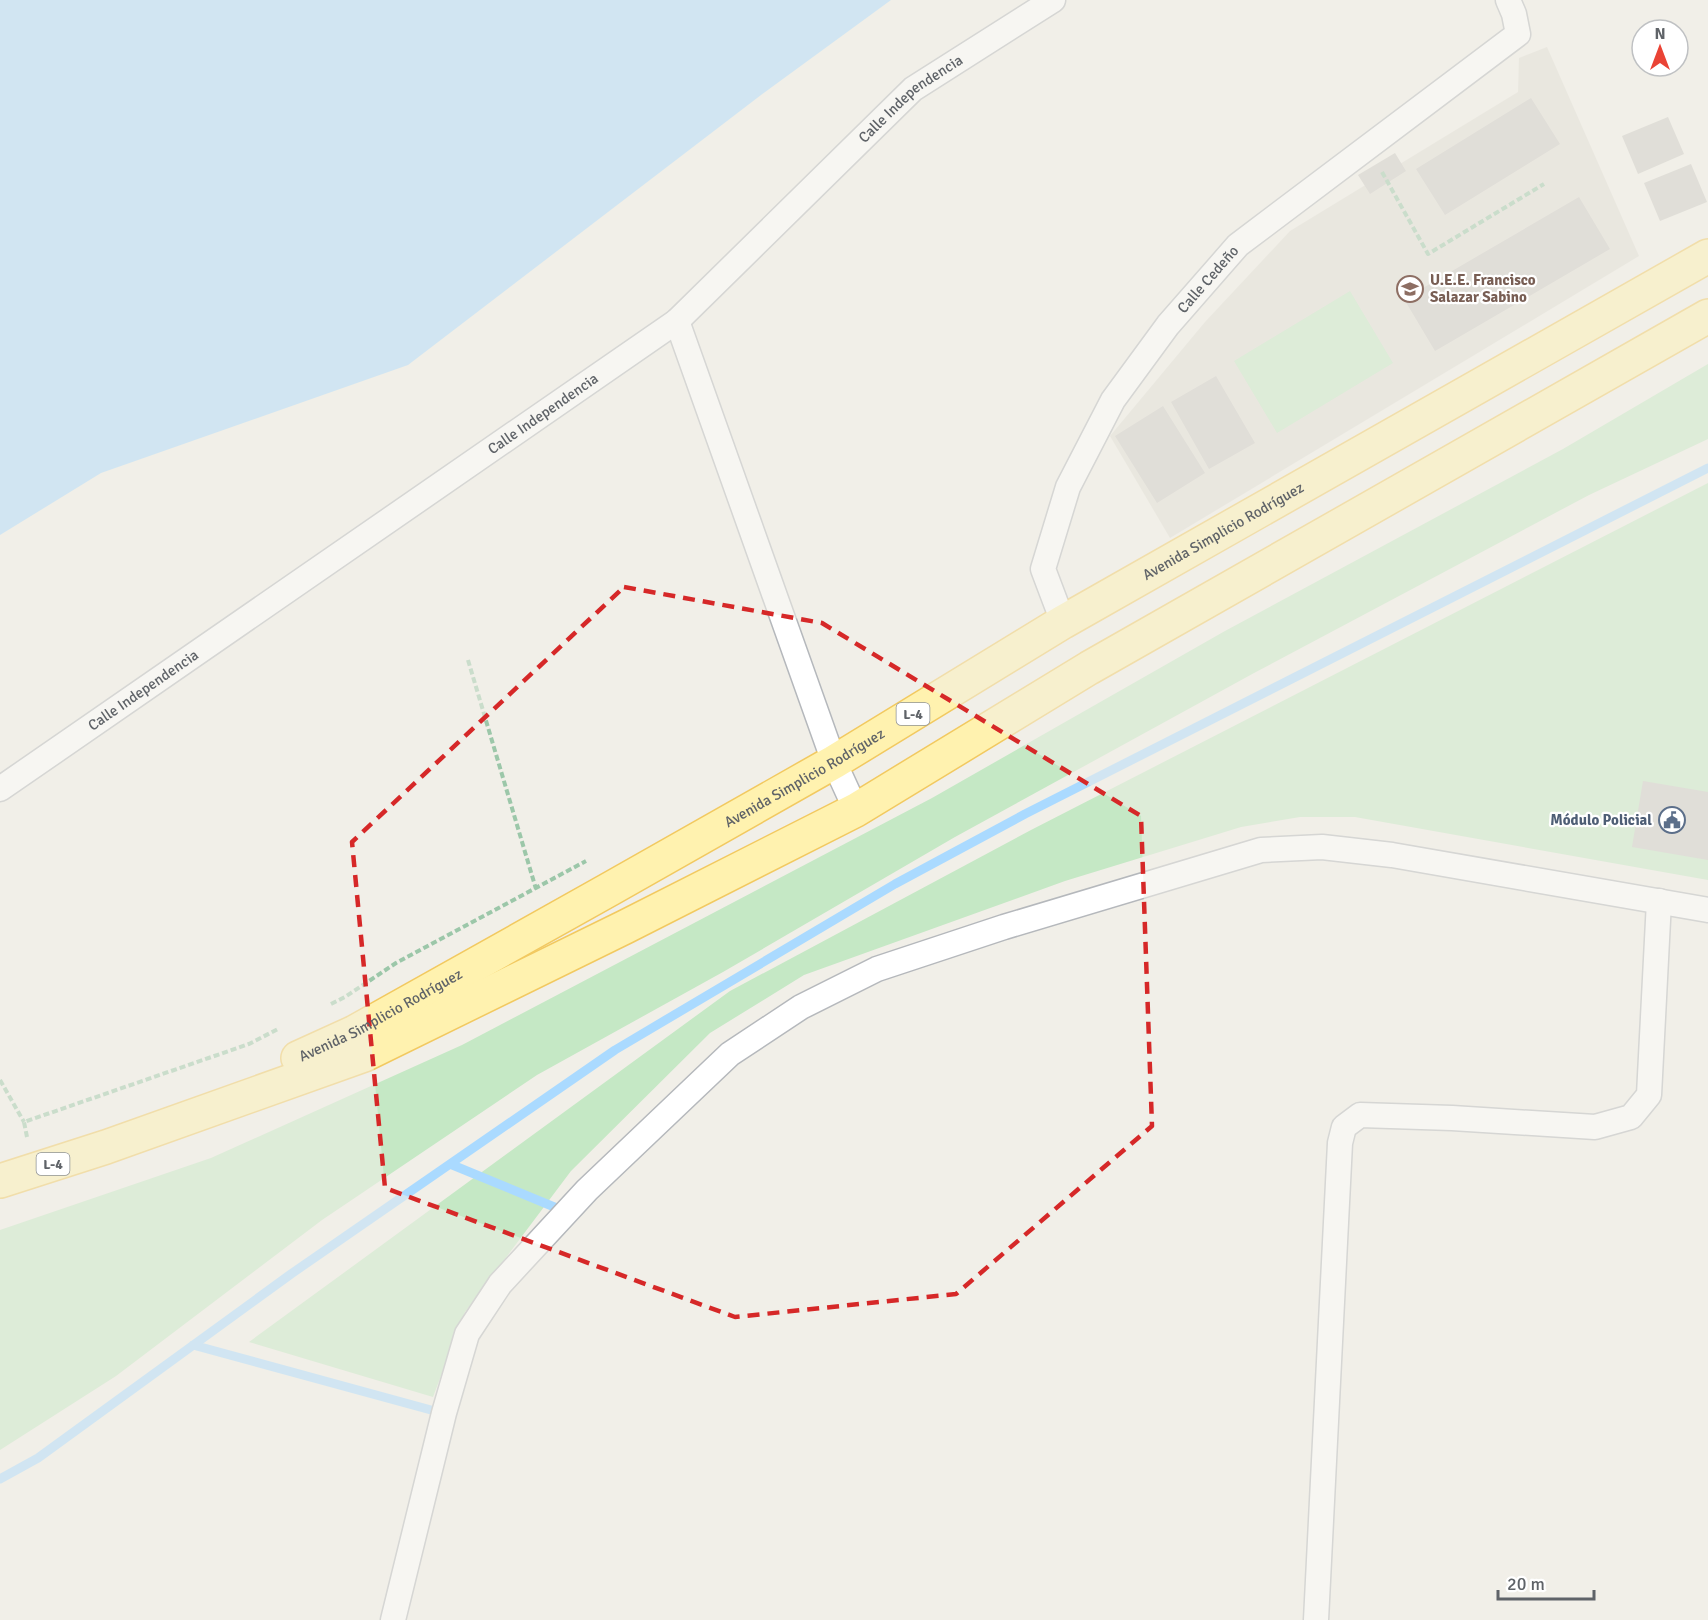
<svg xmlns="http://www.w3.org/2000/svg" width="1708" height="1620" font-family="Signika,sans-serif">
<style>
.education{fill:#e1ded6}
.green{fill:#c5e8c5}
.water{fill:#aadaff}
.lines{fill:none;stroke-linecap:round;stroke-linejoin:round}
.stream{stroke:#aadaff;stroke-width:9}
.building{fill:#cccac5}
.minor-casing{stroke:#b5b8bc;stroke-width:27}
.primary-casing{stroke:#f2c960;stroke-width:36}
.path{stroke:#9cc7a9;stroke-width:4;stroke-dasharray:6 3;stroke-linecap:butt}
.minor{stroke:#fff;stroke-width:24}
.primary{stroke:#fff2af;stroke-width:33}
.marked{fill:none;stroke:#d62828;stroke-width:4.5;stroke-dasharray:12 8;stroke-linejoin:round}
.labels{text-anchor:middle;stroke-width:4.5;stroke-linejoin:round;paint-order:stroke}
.shield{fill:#fff;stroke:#8f9295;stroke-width:1.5}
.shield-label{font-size:14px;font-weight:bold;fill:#5f6368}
.street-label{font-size:15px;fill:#5f6368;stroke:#fff}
.education-label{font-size:15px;font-weight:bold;fill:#785e54;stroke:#fff;text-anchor:start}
.service-label{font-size:15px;font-weight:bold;fill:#4e5e75;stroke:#fff;text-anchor:end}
</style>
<rect width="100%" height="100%" fill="#f1efe8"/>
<path class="education" d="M 1547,47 L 1639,256 L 1170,538 L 1110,436 L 1205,322 L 1290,231 L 1518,92 L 1519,58 Z"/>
<path class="green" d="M 1350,291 L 1393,363 L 1277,433 L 1234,361 Z
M 1708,364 L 1708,439 L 1589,495 L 1254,673 L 955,837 L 723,972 L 537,1075 L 322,1220 L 116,1376 L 0,1450 L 0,1230 L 211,1158 L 462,1045 L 932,798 L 1225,631 L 1563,449 Z
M 1708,483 L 1708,880 L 1355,817 L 1300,817 L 1241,827 L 1065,881 L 804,975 L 710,1033 L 571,1171 L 465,1312 L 433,1397 L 249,1342 L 730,991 L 1031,830 Z"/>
<path class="water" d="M 0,0 L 891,0 L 761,95 L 408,365 L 101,473 L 0,535 Z"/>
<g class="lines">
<path class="stream" d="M 450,1164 L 564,1211
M 193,1345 L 442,1413
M 0,1479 L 38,1458 L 291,1274 L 615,1050 L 895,884 L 1025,814 L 1708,468"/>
</g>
<path class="building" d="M 1531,98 L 1560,144 L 1445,215 L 1416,169 Z
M 1668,117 L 1684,154 L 1638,174 L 1622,136 Z
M 1395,153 L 1406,171 L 1370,194 L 1358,175 Z
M 1691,164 L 1707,202 L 1660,221 L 1644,183 Z
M 1579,197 L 1610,249 L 1435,351 L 1404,299 Z
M 1216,376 L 1255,443 L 1209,469 L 1171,402 Z
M 1163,406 L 1205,473 L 1157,503 L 1115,436 Z
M 1643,781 L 1708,792 L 1708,860 L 1632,847 Z"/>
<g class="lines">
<defs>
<g id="minor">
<path d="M 677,321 L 834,762 L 856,810"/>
<path id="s1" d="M 1063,622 L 1043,569 L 1068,487 L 1113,400 L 1168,325 L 1238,245 L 1518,34 L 1514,14 L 1508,0"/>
<path id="s2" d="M 0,789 L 677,321 L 913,89 L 1053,0"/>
<path d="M 393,1620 L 444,1413 L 467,1334 L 500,1284 L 587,1190 L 730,1054 L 801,1007 L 877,969 L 1004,927 L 1261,850 L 1322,847 L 1392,855 L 1708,910"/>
<path d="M 1316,1620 L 1340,1143 L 1344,1127 L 1360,1115 L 1452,1118 L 1595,1127 L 1631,1117 L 1649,1095 L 1659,901"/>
</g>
<g id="primary">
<path id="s3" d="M 298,1058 L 355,1032 L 610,889 L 834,762 L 1063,622 L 1708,256"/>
<path d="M 0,1181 L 106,1147 L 364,1055 L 625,927 L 856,810 L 1089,668 L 1708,316"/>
</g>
</defs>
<use href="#minor" class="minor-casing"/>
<use href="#primary" class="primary-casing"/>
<path class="path" d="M 1382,172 L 1428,254 L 1544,184
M 468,660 L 536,889
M 331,1004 L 345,997 L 396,963 L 586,861
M 0,1080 L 24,1122
M 27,1137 L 24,1122 L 249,1044 L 278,1029"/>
<use href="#minor" class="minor"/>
<use href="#primary" class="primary"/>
</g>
<path d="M0 0H1708V1620H0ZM 624,587 L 822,623 L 1141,816 L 1152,1126 L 956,1294 L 735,1317 L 385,1188 L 352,842 Z" fill="#f1efe8" fill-opacity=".55" fill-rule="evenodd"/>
<path class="marked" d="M 624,587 L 822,623 L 1141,816 L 1152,1126 L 956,1294 L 735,1317 L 385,1188 L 352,842 Z"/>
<defs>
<symbol id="school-ring" viewBox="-11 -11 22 22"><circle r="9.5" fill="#fff" stroke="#8d6e63" stroke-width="1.5"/><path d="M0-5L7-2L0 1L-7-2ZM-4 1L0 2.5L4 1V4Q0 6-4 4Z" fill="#8d6e63"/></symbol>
<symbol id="civic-ring" viewBox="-11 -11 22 22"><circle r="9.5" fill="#fff" stroke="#5c6f8a" stroke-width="1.5"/><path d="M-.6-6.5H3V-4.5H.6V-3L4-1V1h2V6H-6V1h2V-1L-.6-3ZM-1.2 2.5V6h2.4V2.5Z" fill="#5c6f8a"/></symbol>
</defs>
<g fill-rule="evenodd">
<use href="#school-ring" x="1395" y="274" width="30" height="30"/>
<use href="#civic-ring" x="1657" y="805" width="30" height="30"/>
</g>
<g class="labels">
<g class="shield">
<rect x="896.5" y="703" width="33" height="22" rx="4.5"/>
<rect x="36.5" y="1153" width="33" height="22" rx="4.5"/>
</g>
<g class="shield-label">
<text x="913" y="719">L-4</text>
<text x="53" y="1169">L-4</text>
</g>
<g class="street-label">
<text dy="5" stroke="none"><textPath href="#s2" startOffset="1146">Calle Independencia</textPath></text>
<text dy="5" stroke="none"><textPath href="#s1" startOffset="394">Calle Cedeño</textPath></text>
<text dy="5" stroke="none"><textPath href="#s2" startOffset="660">Calle Independencia</textPath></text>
<text dy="5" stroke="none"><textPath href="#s3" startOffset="1065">Avenida Simplicio Rodríguez</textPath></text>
<text dy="5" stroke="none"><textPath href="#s2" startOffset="174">Calle Independencia</textPath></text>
<text dy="5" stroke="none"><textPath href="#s3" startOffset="579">Avenida Simplicio Rodríguez</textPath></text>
<text dy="5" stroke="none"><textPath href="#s3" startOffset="93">Avenida Simplicio Rodríguez</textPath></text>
</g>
<g class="education-label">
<text x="1430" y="285">U.E.E. Francisco<tspan x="1430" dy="17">Salazar Sabino</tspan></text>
</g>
<g class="service-label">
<text x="1652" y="825">Módulo Policial</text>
</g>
</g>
<g transform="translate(1660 48)"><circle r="28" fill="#ffffff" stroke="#bfc1c3" stroke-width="1.5"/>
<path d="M0-4.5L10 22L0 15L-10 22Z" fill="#ea4335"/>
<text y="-9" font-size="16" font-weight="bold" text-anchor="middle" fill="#5f6368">N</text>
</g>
<path d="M1498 1590v9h96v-9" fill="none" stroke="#5f6368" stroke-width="3"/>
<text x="1507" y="1590" font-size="18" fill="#5f6368" stroke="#ffffff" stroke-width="4.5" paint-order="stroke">20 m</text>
</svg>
